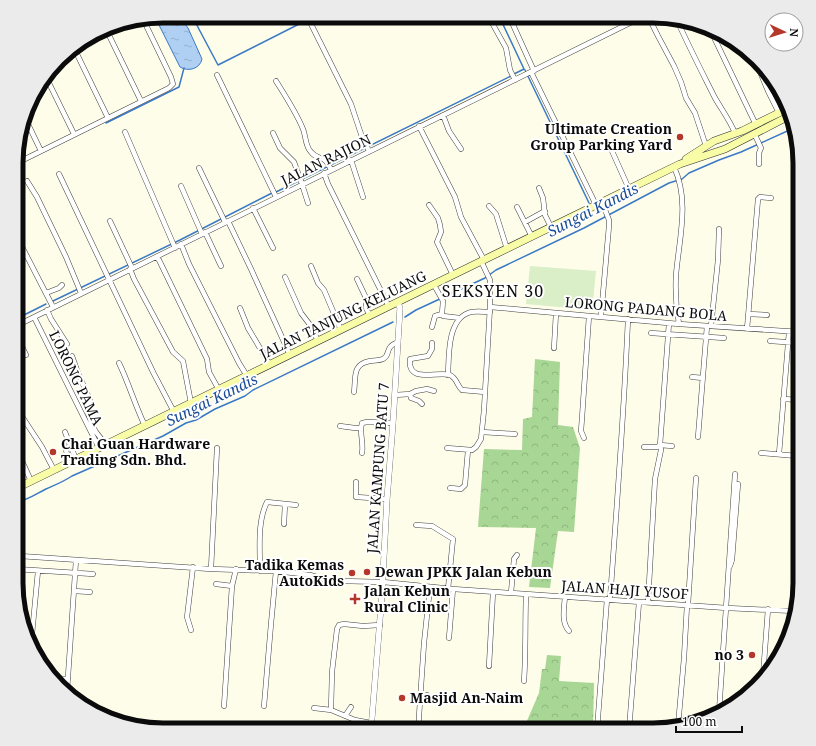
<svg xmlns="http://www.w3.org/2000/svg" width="816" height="746" font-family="'Noto Serif',serif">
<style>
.forest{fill:url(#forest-crowns)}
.pitch{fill:#daeec7}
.water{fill:url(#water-ripples);stroke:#3a79c7}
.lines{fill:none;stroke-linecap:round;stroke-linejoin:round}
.stream{stroke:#3a79c7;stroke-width:1.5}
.minor-casing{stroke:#3e3e3e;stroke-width:5.5}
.tertiary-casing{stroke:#3e3e3e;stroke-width:6}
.secondary-casing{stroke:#2d2d2d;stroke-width:8}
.minor{stroke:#fff;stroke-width:4.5}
.tertiary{stroke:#fff;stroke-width:5.5}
.secondary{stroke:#f8fca7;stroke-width:7}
.poi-dot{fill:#b43829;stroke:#fff;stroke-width:1.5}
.labels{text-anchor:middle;stroke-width:4;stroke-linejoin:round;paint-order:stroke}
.poi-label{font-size:14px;font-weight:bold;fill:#0b0b0b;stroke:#fff;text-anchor:start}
.street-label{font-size:14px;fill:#0b0b0b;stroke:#fff}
.water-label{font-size:15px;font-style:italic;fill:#1a4d96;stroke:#fff}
.quarter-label{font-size:16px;letter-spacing:1px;fill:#0b0b0b;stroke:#fff}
.rim{fill:none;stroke:#0b0b0b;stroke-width:5}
</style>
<defs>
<pattern id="forest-crowns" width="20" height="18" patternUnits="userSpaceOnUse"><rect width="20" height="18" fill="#a8d695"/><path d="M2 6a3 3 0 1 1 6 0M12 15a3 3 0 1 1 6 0" fill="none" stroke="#8fb67f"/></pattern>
<pattern id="water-ripples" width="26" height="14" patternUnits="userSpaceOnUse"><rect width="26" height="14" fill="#b0d0f3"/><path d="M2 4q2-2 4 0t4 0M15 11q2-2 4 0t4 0" fill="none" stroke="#96b1cf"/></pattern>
</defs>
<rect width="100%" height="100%" fill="#fefde9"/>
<path class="forest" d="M 535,359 L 560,362 L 558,425 L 573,427 L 580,448 L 574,532 L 558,531 L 550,588 L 529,587 L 536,528 L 478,527 L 484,449 L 522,450 L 523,419 L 532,417 Z
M 547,655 L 561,656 L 559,681 L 594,683 L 593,730 L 523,730 L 539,693 L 542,669 L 545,669 Z"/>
<path class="pitch" d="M 530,266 L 596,271 L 592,310 L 526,304 Z"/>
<path class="water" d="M 163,16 L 179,16 L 188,28 L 202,59 C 200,69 188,72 180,67 L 155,17 Z"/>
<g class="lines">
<path class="stream" d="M 192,16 L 218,65 L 315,16
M 499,16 L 524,69 L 514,74
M 525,70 L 589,203
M 106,123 L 179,87 L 184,68
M 276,192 L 511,76
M 53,301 L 180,240 L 272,193
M 405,317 L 416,310 L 485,278 L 496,270 L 584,228 L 669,183 L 682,179 L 689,173 L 719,160 L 741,152 L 794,128
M 18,318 L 46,304
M 17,502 C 28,500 36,494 46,489 C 55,485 63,482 72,476 L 163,436 L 186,423 L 196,420 L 215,409 L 245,396 L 253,390 L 393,322"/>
<defs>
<path id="minor" d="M 509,16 L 534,71
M 648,16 L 658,36 L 674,66 L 681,82 L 686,98 L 695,113 L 706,146
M 677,20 C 689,47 702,72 715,98 C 722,110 730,121 735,133
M 491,21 L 506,48 L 510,70 L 515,80
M 311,24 L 351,104 L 362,137 L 369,151
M 106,29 L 141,101
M 710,29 L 756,125
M 74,48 L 108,118
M 755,60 L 768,91 L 779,113
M 531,72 L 596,205
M 217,75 L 276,197
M 46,77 L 74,134
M 276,81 C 286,97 296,112 303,129 C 306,136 305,146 311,152 C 318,161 325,154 331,170
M 443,115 L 449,131 L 461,149
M 25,118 L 41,151
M 419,126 L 455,197 L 461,217 L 484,260
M 125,132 L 175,248
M 273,133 L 280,148 L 294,162 L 302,184 L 308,203
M 754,133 L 761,148 L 759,153 L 759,164
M 612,151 L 629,189
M 351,160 L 363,197
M 19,162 L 169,88 L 173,84 L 171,77 L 143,19
M 674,167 C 690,201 679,239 676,275 C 675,292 676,307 679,324
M 199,168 L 225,222
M 324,173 L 328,184 L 389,307
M 59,174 L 153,372 L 174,412
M 27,181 L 37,197 L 66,257 L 81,293
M 181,186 L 202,234
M 539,188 L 543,198 L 545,215 L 551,227
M 429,205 L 438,218 L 440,225 L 441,232 L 437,242 L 453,275
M 489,206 L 496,214 L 507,249
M 517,207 L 532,237
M 253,208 L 273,248
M 110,221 L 132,268
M 228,221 L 251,269 L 290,355
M 525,222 L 545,211
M 205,232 L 221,266
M 18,239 L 53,307
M 181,244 L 189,264 L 239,363 L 247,376
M 156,257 L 159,260 L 207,359 L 209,372 L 219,390
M 311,266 L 318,283 L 324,290 L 341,330
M 130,269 L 134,279 L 173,352 L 183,361 L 191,403
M 285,277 L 301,313 L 311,326 L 318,341
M 357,279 L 366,298 L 366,308 L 370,316
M 434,285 L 443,301 L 442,314 L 443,316 L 460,318
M 46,293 L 59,288 L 62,285
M 490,307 L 679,324 L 800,332
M 240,308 L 248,328 L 270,365
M 47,310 L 51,319 L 67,344
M 749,314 L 767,315
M 601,316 L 609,226 L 609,220 L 602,202
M 34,317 L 99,448
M 18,325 L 644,16
M 711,326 L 718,260 L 719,229
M 432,327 L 435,316 L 442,314
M 747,329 L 758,199 L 760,197 L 771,198
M 651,333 L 724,338
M 18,338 L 26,355
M 770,341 L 800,343
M 432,343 L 432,349 L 428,356 L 410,359 C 407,384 437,371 450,375 C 457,378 457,386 462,390 L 485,392
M 554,348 L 556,313
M 72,356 L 78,373 L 90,400 L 88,412 L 92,425 L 96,432 L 106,445
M 119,363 C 129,384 135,405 145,426
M 448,375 C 449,357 447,321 468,313 C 474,310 483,312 490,312
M 692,377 L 703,378
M 354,392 C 356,377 352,364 370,361 C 374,360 379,361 383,359 C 391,355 384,347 398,342
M 410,394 L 411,398 L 419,401 L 422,404
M 395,395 L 410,394 L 416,391 L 427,389 L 434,391
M 783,399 L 800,400
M 17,406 L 21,415 L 42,447 L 54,470
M 340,426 L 355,428 L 360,428
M 65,432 L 70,445
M 482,432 L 515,434
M 698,437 L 707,326
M 584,438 L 581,431 L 582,418 L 589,316
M 644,447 L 657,447 L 660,445 L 672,446
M 447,448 L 472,450 L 476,447 L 481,439 L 484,410 L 490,307 L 490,280 L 481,261
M 17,450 L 31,481
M 362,453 C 364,443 359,433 362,423 L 367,422 L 393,423
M 761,453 L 797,456
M 779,454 L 789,332
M 69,463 L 66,450 L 70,445 L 76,459
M 356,482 L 356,497 L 387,499
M 450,488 L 461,489 L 465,485 L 468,450
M 284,524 L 285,504
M 416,525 L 432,526 L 453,539 L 448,589
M 20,556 L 211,569 L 276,571 L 310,575 L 327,580 L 341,581 L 383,582 L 453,589 L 727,608 L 794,611
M 730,566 L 732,560 L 738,484
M 16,569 L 93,574
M 211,569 L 217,448
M 260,571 C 260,549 257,522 267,502 L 296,505
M 216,584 L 232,586
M 74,591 L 90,592
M 511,593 L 514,559 L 517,555
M 565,597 C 564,608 561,622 569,631
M 610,599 C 617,506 624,412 628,319
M 648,602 L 655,479 L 661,450 L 660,445 L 669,323
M 688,605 L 696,478
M 191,630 L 187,617 L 193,567
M 449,638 L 453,589
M 31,645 L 38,571
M 489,666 L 493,592
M 763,676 L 768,609
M 51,678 L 68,679
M 524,681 C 526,652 525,623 526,594
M 67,691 L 76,560
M 420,701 L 427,695
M 224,706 L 232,586 L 236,569
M 264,706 L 271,624 L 276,571
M 314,708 L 331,710 L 355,720 L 371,723
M 331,710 L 332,672 L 337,629 L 339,625 L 344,624 L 363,626 L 380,625
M 719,712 L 735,474
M 102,716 L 103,710
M 345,716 L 351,707
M 678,726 L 684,658 L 687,605
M 424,730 L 420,729 L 419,725 L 419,716 L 424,643 L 430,587
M 597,730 L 607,599
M 629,730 L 639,602"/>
<path id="tertiary" d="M 371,730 L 382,594 L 387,499 L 393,423 L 400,308 L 398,303"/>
<path id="secondary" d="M 686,159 L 714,141 L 742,131 L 789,108
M 17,488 L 680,164 L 725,149 L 791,115"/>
</defs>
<use href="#minor" class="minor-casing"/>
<use href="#tertiary" class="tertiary-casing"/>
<use href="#secondary" class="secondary-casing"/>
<use href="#minor" class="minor"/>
<use href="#tertiary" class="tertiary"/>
<use href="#secondary" class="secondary"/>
</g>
<g class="poi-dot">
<circle cx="680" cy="137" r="4"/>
<circle cx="53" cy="452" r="4"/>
<circle cx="367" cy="572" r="4"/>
<circle cx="352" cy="573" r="4"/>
<path d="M353 593h4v4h4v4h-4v4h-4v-4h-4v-4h4z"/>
<circle cx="752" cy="655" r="4"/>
<circle cx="402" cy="698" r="4"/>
</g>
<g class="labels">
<g class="poi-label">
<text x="672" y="134" text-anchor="end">Ultimate Creation<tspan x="672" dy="16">Group Parking Yard</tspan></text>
<text x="61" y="449">Chai Guan Hardware<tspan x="61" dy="16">Trading Sdn. Bhd.</tspan></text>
<text x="344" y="570" text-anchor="end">Tadika Kemas<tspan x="344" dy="16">AutoKids</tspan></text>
<text x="375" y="577">Dewan JPKK Jalan Kebun</text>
<text x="364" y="596">Jalan Kebun<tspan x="364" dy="16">Rural Clinic</tspan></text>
<text x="744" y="660" text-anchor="end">no 3</text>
<text x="410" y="703">Masjid An-Naim</text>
</g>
<g class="street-label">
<text transform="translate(326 160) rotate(-26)" y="5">JALAN RAJION</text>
<text transform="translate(646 309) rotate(5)" y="5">LORONG PADANG BOLA</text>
<text transform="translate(343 315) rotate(-26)" y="5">JALAN TANJUNG KELUANG</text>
<text transform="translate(76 378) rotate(64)" y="5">LORONG PAMA</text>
<text transform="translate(378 468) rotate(-86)" y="5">JALAN KAMPUNG BATU 7</text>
<text transform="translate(625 590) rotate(4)" y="5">JALAN HAJI YUSOF</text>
</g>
<g class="water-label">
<text transform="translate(593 210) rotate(-27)" y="5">Sungai Kandis</text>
<text transform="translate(212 400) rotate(-26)" y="5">Sungai Kandis</text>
</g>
<g class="quarter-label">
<text x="493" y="297">SEKSYEN 30</text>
</g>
</g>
<path d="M0 0H816V746H0ZM163 23H653A140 140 0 0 1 793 163V583A140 140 0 0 1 653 723H163A140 140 0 0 1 23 583V163A140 140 0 0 1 163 23Z" fill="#ebebeb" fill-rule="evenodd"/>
<path class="rim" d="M163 23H653A140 140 0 0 1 793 163V583A140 140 0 0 1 653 723H163A140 140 0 0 1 23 583V163A140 140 0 0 1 163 23Z"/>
<g transform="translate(784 32) rotate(94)"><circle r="19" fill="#ffffff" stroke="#9d9d9d"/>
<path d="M0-3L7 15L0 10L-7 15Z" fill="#b43829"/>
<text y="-6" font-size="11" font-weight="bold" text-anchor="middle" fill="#0b0b0b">N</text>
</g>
<path d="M676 726v6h66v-6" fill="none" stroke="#0b0b0b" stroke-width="2"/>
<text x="682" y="726" font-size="12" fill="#0b0b0b" stroke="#ffffff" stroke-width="3" paint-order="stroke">100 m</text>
</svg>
